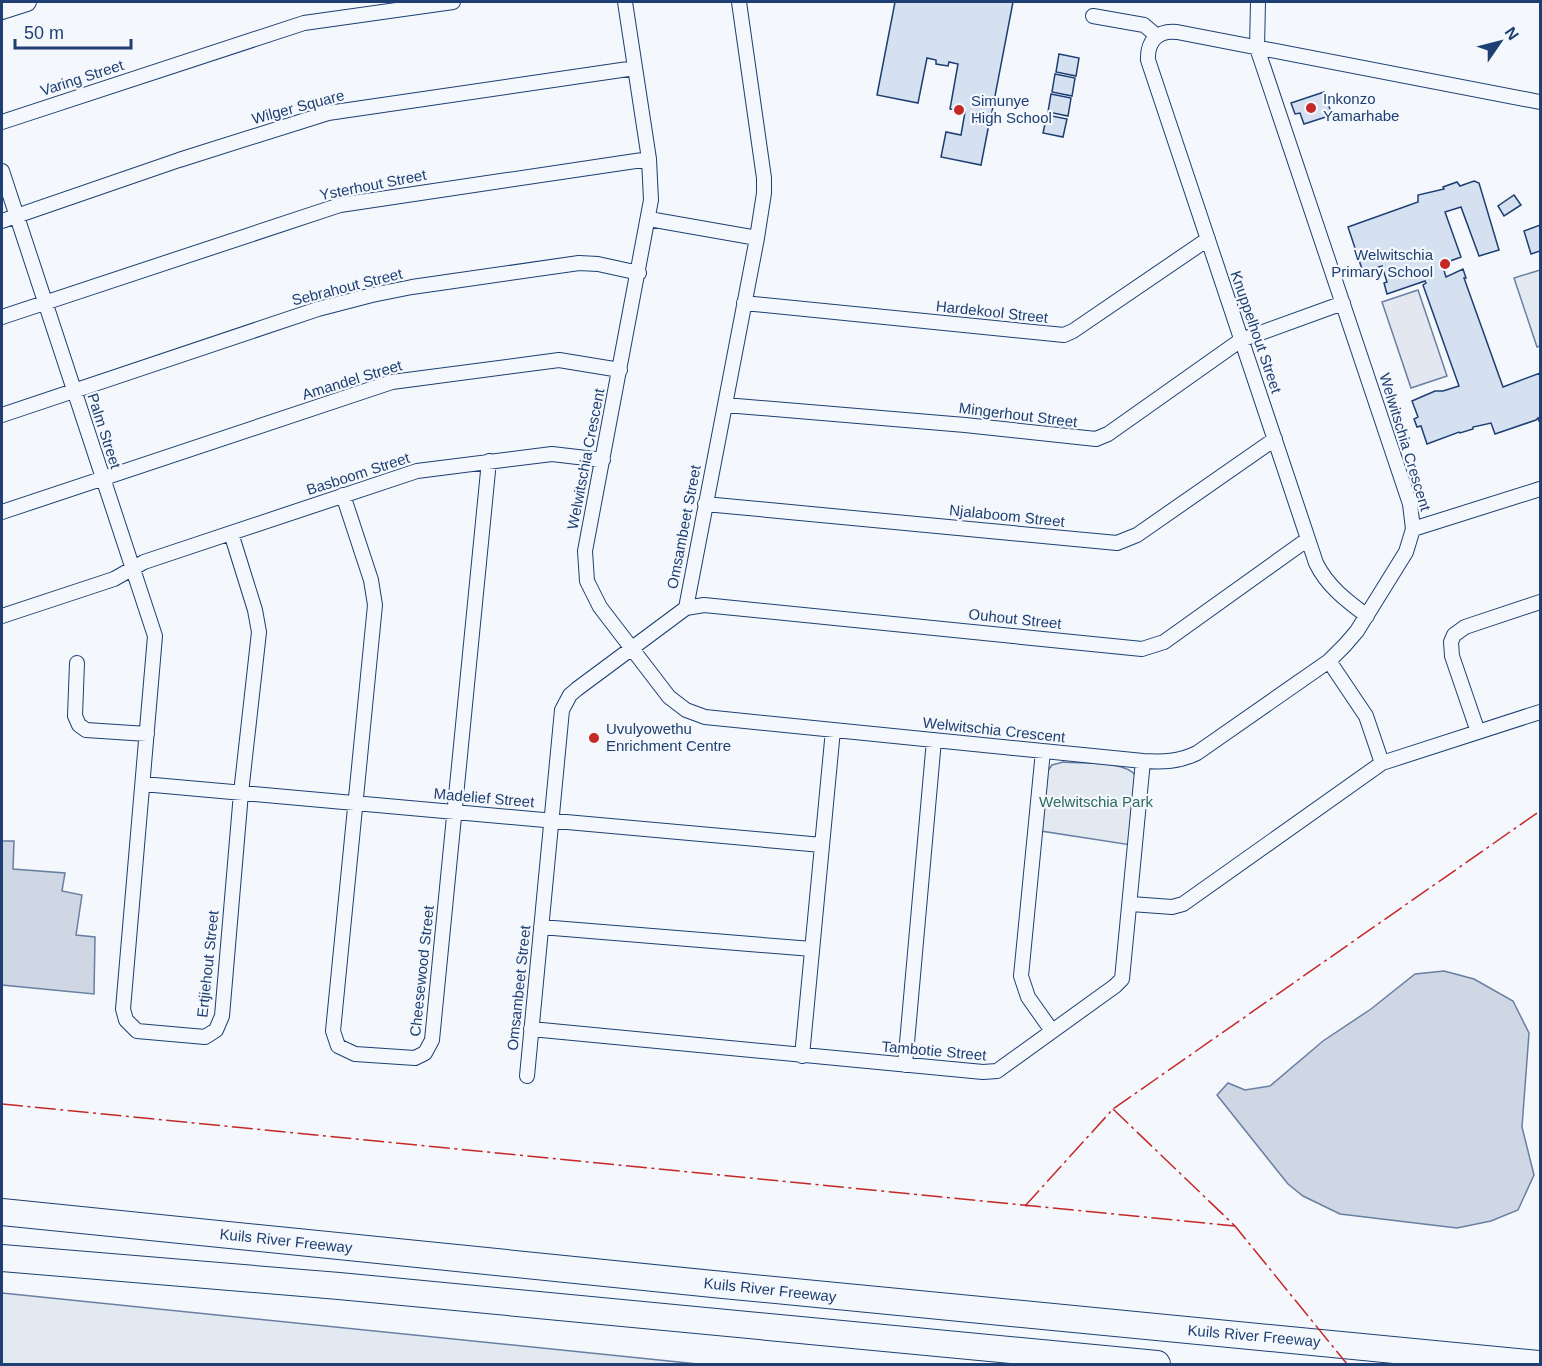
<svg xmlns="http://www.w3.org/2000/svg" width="1542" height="1366" font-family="Helvetica,sans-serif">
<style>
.green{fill:#e3e9f0;stroke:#687fa3;stroke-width:1.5}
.parking{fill:#e3e8f0;stroke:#687fa3;stroke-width:1.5}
.water{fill:#cfd7e4;stroke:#687fa3;stroke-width:1.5}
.building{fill:#d5e0f0;stroke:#1d3f73;stroke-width:1.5}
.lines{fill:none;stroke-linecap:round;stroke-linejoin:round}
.minor-casing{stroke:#1d3f73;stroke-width:16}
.tertiary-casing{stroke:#1d3f73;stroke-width:20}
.motorway-casing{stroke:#1d3f73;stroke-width:28}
.minor{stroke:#f4f7fb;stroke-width:14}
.tertiary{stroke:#f4f7fb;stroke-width:18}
.motorway{stroke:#f4f7fb;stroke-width:26}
.power{stroke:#c62828;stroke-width:1.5;stroke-dasharray:21 4.5 3 4.5;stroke-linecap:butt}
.poi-dot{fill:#c62828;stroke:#f4f7fb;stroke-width:2}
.labels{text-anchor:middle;stroke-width:4.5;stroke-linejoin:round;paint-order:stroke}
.street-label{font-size:15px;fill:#1d3f73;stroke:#f4f7fb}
.poi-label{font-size:15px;fill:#1d3f73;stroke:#f4f7fb;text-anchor:start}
.park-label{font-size:15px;fill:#2c6c60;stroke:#f4f7fb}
</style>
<rect width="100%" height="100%" fill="#f4f7fb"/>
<path class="green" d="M 1540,270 L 1540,346 L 1537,347 L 1514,278 Z
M 1063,762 C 1081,764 1125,760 1136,776 L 1131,845 L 1041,831 L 1047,772 L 1052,765 Z
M 2,1293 L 698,1364 L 2,1364 Z"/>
<path class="parking" d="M 1418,290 L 1447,376 L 1411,388 L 1382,302 Z"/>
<path class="water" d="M 2,841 L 14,841 L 13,869 L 65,873 L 62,891 L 82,895 L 76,935 L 95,937 L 94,994 L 2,985 Z
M 1444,971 L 1474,979 L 1513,1001 L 1529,1033 L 1522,1127 L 1534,1175 L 1518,1210 L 1491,1221 L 1457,1228 L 1340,1214 L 1303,1196 L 1288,1184 L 1217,1095 L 1228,1083 L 1245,1090 L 1270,1086 L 1323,1041 L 1371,1009 L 1415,974 Z"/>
<path class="building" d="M 895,2 L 1013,2 L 991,117 L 975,114 L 974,121 L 989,124 L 981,165 L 941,157 L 946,132 L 961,135 L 965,112 L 950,109 L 958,64 L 949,62 L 948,66 L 936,64 L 936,60 L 927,58 L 918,103 L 877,95 Z
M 1059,54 L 1079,58 L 1076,76 L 1056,72 Z
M 1055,74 L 1075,78 L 1072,96 L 1052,92 Z
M 1324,92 L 1332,115 L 1304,124 L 1300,113 L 1295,114 L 1291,103 Z
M 1051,94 L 1071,98 L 1068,116 L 1048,112 Z
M 1047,115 L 1067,119 L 1063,137 L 1043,133 Z
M 1474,181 L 1479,183 L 1499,250 L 1479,256 L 1461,207 L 1445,212 L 1461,257 L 1442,264 L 1446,277 L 1463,269 L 1466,278 L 1464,278 L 1503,387 L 1540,373 L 1540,421 L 1539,421 L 1538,418 L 1536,420 L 1495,434 L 1491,423 L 1473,427 L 1473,429 L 1460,433 L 1459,432 L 1427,444 L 1421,426 L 1417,427 L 1414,419 L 1418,417 L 1412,401 L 1435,391 L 1443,391 L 1459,386 L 1423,285 L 1426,283 L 1425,281 L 1387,294 L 1384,283 L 1387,282 L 1382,266 L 1363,272 L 1348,227 L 1418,202 L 1418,195 L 1444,189 L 1443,187 L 1457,182 L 1460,186 Z
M 1514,195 L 1521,205 L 1504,216 L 1498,206 Z
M 1540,225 L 1540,251 L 1531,254 L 1524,231 Z"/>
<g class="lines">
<defs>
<path id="minor" d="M 625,2 L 649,159 L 651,200 L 585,551 L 587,581 L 600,607 L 669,697 L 686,710 L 705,717 L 1143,761 C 1163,762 1179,762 1197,753 L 1329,661 L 1345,645 L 1357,631 L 1406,552 L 1413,529 L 1410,504 L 1257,48 L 1258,2
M 1093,16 L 1144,25 L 1157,36
M 2,122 L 304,23 L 453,2
M 2,171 L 155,636 L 123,1009 L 126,1020 L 137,1031 L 205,1037 L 216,1030 L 222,1016 L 241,793 L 259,632 L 255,610 L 231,533
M 649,219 L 757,238
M 2,221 L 179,160 L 328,113 L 635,68
M 744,303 L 1064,335 L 1073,331 L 1208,239
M 2,317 L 340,205 L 649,159
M 725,405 L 965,425 L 1096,439 L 1108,434 L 1241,340 L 1343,303
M 2,415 L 318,309 L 372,295 L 412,287 L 579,263 L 598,264 L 639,273
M 343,495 L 371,580 L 375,605 L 333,1031 L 338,1046 L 355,1054 L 415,1058 L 425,1053 L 432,1040 L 489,461
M 705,504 L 1117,543 L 1137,535 L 1275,439
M 2,512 L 392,382 L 559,360 L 620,370
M 1413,529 L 1540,489
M 686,608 L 704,605 L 1142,649 L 1164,642 L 1308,539
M 2,616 L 114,579 L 144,562 L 417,471 L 552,454 L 603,460
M 1367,616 C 1347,601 1327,586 1316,563 L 1148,60 C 1147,41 1158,30 1177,32 L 1540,102
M 1329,661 L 1366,716 L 1382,763
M 77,663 L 75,716 L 79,725 L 86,730 L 147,734
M 1478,732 L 1452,656 L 1451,642 L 1454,635 L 1465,627 L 1540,602
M 1043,751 L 1021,976 L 1028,997 L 1052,1031
M 143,784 L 822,845
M 1131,904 L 1172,907 L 1183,904 L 1382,763 L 1540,712
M 541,927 L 812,949
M 531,1029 L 983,1072 L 997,1071 L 1115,986 L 1122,979 L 1143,761
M 802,1056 L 833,730
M 905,1065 L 934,740
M 527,1076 L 562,710 L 570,695 L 577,689 L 686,608 L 757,238 L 764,193 L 764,178 L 739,2"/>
<path id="tertiary" d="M 2,10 L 27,2"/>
<path id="motorway" d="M 2,1212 L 723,1285 L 1538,1364
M 2,1258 L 339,1286 L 1157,1364"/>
</defs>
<use href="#minor" class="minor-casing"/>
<use href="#tertiary" class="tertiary-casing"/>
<use href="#motorway" class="motorway-casing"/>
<use href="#minor" class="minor"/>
<use href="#tertiary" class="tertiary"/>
<use href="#motorway" class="motorway"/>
<path class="power" d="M 2,1104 L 1235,1226
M 1113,1109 L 1235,1226 L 1347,1364
M 1025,1206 L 1113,1109 L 1540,811"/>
</g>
<g class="poi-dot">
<circle cx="1311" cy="108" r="6"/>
<circle cx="959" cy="110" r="6"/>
<circle cx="1445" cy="264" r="6"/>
<circle cx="594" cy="738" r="6"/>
</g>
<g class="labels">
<g class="street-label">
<text transform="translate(82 78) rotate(-18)" y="5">Varing Street</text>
<text transform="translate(298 107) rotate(-15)" y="5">Wilger Square</text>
<text transform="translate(373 185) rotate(-11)" y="5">Ysterhout Street</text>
<text transform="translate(347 287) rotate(-14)" y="5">Sebrahout Street</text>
<text transform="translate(992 312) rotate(6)" y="5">Hardekool Street</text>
<text transform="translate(1256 332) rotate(71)" y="5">Knuppelhout Street</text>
<text transform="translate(352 380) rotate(-17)" y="5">Amandel Street</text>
<text transform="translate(1018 415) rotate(7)" y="5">Mingerhout Street</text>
<text transform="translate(104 431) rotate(72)" y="5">Palm Street</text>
<text transform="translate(1405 442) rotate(73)" y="5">Welwitschia Crescent</text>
<text transform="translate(586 459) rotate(-79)" y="5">Welwitschia Crescent</text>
<text transform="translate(358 474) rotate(-18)" y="5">Basboom Street</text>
<text transform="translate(1007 516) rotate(6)" y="5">Njalaboom Street</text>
<text transform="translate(684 527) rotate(-79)" y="5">Omsambeet Street</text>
<text transform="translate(1015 619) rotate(6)" y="5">Ouhout Street</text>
<text transform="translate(994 730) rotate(6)" y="5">Welwitschia Crescent</text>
<text transform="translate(484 798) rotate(5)" y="5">Madelief Street</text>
<text transform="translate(208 964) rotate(-84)" y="5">Ertjiehout Street</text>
<text transform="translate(422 971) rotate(-84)" y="5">Cheesewood Street</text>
<text transform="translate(519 988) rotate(-84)" y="5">Omsambeet Street</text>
<text transform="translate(934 1051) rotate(5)" y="5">Tambotie Street</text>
<text transform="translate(286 1241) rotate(6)" y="5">Kuils River Freeway</text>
<text transform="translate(770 1290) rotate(6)" y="5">Kuils River Freeway</text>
<text transform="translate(1254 1336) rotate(5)" y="5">Kuils River Freeway</text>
</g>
<g class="poi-label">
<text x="1323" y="104">Inkonzo<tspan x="1323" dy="17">Yamarhabe</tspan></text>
<text x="971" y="106">Simunye<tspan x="971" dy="17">High School</tspan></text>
<text x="1433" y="260" text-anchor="end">Welwitschia<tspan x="1433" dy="17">Primary School</tspan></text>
<text x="606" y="734">Uvulyowethu<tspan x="606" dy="17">Enrichment Centre</tspan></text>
</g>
<g class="park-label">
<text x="1096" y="807">Welwitschia Park</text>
</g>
</g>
<rect width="1542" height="1366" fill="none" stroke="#1d3f73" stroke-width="6"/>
<g transform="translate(1500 42) rotate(55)" stroke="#f4f7fb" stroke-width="4.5" paint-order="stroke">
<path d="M0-4.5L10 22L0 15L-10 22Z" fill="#1d3f73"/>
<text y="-9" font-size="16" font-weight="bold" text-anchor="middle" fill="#1d3f73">N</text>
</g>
<path d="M15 39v9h116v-9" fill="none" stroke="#1d3f73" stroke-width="3"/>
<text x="24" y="39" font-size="18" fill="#1d3f73" stroke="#f4f7fb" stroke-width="4.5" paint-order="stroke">50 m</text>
</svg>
